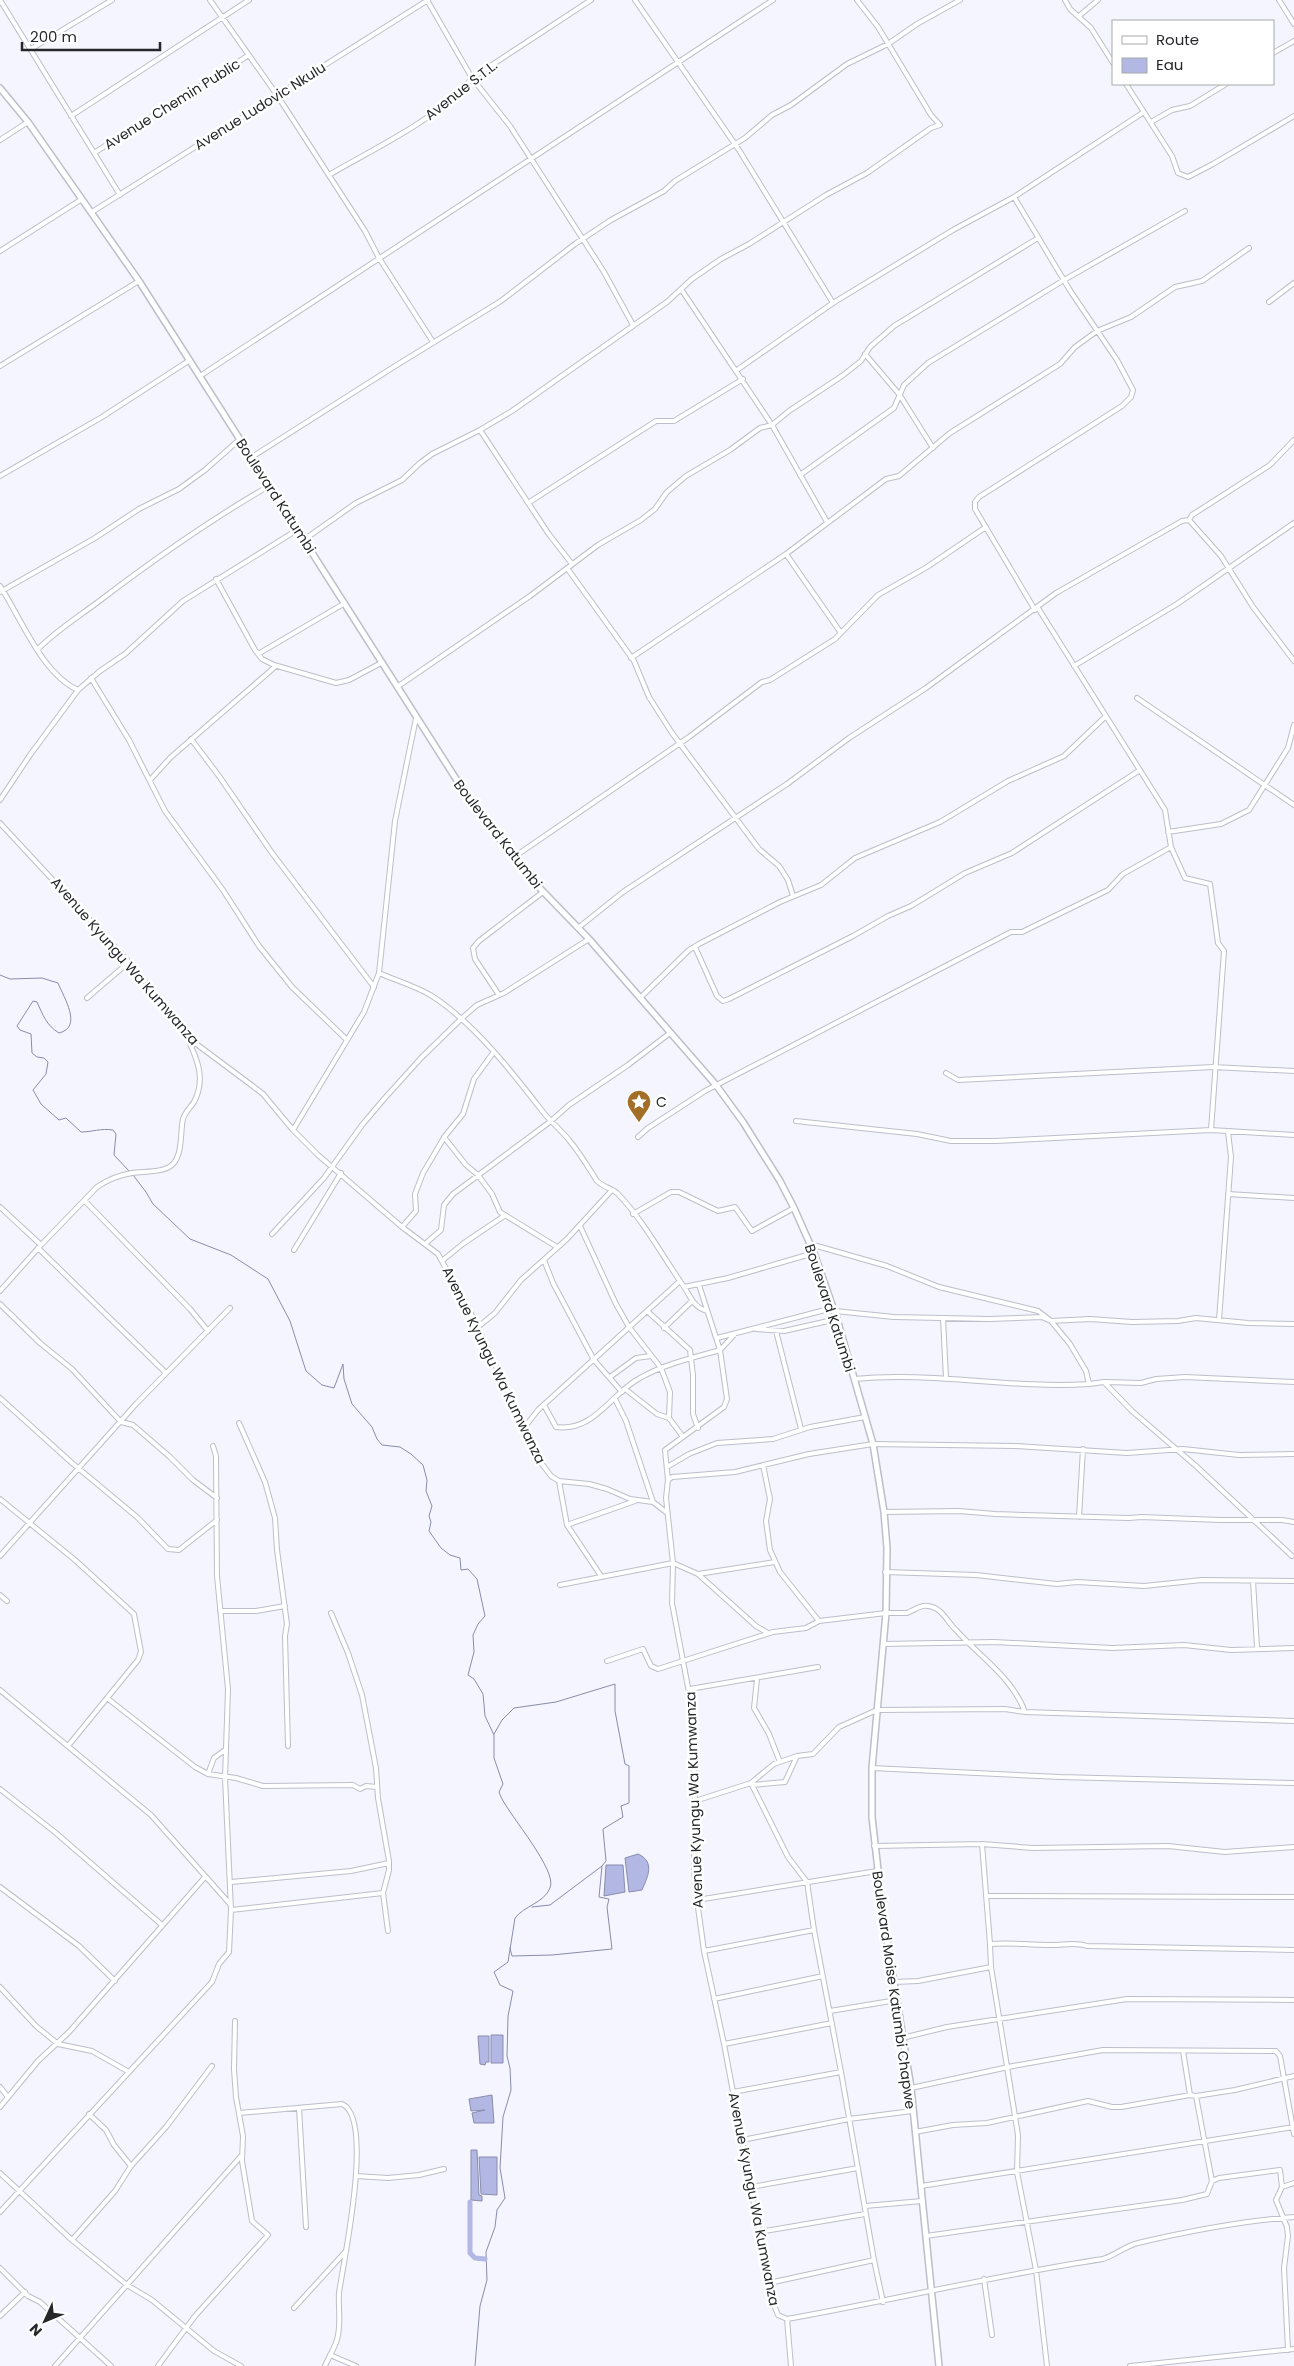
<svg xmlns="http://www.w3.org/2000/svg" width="1294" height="2366" font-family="Poppins,sans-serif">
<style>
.water{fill:#b3b7e4;stroke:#898cac}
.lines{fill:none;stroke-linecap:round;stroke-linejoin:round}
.stream{stroke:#898cac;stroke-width:1}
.canal{stroke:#b3b7e4;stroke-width:5}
.street-casing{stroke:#bcbec9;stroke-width:6}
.secondary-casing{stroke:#bcbec9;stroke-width:8}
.street{stroke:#fff;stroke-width:4}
.secondary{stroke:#fff;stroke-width:5}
.labels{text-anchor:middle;stroke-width:5;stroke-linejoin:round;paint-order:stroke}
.street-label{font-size:14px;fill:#26272b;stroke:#fff}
.poi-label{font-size:14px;fill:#26272b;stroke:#fff;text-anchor:start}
</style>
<rect width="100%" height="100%" fill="#f4f5ff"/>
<path class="water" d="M 638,1854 C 656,1862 647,1878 642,1890 L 629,1892 L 625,1858 Z
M 606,1865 L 623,1865 L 625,1892 L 604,1896 Z
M 491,2035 L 503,2035 L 503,2063 L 491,2063 Z
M 478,2036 L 489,2036 L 489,2062 L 486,2062 L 485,2065 L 480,2064 Z
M 492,2095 L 494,2123 L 474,2123 L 472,2113 L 485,2110 L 471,2111 L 469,2099 Z
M 471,2150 L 477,2150 L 479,2195 L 482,2196 L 482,2201 L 471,2200 Z
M 479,2157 L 497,2157 L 497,2195 L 481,2194 Z"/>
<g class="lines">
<path class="stream" d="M 0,975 L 10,979 L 42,978 L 58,983 C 64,998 83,1027 59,1033 C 46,1025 43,1015 37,1002 L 33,1001 L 17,1026 L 20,1030 L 31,1034 L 32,1053 L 37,1057 L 44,1058 L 48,1062 L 46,1074 L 33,1090 L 41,1104 L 59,1120 L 66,1118 L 81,1132 C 92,1132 101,1128 113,1130 L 116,1134 L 114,1155 L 130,1172
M 133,1175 L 146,1192 L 153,1204 L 190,1239 L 231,1255 L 268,1279 L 290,1321 L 306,1371 L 322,1385 L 334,1388 L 343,1364 L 344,1379 L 352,1404 L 372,1427 L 377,1439 L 382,1445 L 400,1447 L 411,1454 L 423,1465 L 427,1480 L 426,1491 L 432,1506 L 429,1516 L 431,1522 L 429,1531 L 441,1548 L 450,1555 L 460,1558 L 461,1570 L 468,1569 L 477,1579 L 485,1616 L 478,1624 L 473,1635 L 474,1652 L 468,1675 L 474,1679 L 483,1694 L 485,1716 L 494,1735 L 494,1758 L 503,1784 L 499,1792 L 501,1797 C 510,1816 558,1871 550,1888 C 544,1903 524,1906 515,1918 L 508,1962 L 494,1972 L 500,1985 L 513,1991 L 508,2016 L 507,2056 L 510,2068 L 511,2090 L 503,2117 L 500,2168 L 505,2198 L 497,2210 L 495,2227 L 486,2252 L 487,2280 L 480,2306 L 475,2366
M 494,1734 L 502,1720 L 514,1708 L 556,1702 L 615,1684 L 615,1711 L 625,1764 L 629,1766 L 629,1803 L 621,1806 L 623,1817 L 603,1829 L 606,1861 L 602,1866 L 599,1897 L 609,1899 L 607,1907 L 612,1949 L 552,1955 L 512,1956 L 510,1948
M 532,1907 L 550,1905 L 602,1866"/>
<path class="canal" d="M 470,2202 L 470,2253 L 475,2258 L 485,2259"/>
<defs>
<path id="street" d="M 0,0 L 120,195
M 210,0 L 277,95 L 365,231 L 379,258 L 433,342
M 427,0 L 472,78 L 510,126 L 604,272 L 633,325
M 635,0 L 739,150 L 833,303
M 1065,0 L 1070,9 L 1091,28 L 1113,63
M 1279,0 L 1294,24
M 1079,16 L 1098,0
M 31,49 L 112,0
M 1273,53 L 1294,41
M 1126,84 L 1172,156 L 1178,173 L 1188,177 L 1213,164 L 1294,116
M 71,116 L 249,0
M 1151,122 L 1172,110 L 1190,106 L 1226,84
M 0,140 L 28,122
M 94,153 L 249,55
M 329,175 C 373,149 440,118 472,78 L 591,0
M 1014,197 L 1071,292 L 1117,360 L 1133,390 L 1131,397 L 1122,406 L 979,497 L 975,502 L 975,509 L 1035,610
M 92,212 L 428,0
M 0,251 L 82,199
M 681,289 L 772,425 L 827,522
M 1269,302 L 1294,283
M 865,354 L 899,394 L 933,448
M 0,366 L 139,281
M 737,370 L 833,303 L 953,230 L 1014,197 L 1144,112
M 200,376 L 773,0
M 480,430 L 548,533 L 572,564
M 252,457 L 392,368 L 501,301 L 575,244 L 611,220 L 664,191 L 675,181 L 745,138 L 772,115 L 791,105 L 847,64 L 888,44 L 917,24 L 960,0
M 800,475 L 894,408 L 904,385 L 928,363 L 1064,280 L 1185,211
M 0,476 L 102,417 L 190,360
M 528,503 L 656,421 L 674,421 L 743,379
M 1189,520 L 1221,556 L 1253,607 L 1294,661
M 305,539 L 356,503 L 402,480 L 420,463 L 432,454 L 480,430 L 512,411 L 667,302 L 692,279 L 721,259 L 749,244 L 826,195 L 867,173 L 931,128 L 940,125 L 931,115 L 878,27 L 857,0
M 786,554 L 841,633
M 567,568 L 634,661 L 649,697 L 672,733 L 759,849 L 779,866 L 788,880 L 793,896
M 216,579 L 255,650 L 262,659 L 274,665 L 336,683 L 349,680 L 381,663
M 0,586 C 21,618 42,674 78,690
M 0,592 L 95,538 L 139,509 L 179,489 L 205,470 L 240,439
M 1038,608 L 1165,810 L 1171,847 L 1185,878 L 1210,884 L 1218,943 L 1224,951 L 1211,1130
M 38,649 C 56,631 78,617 98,602 C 153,560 210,520 269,486
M 258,654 L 345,603
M 631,658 L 786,554 L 886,479 L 899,476 L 950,433 L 1060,364 L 1075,347 L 1097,331 L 1131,317 L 1175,287 L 1202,281 L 1249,248
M 1074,666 L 1177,604 L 1294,523
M 91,678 L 129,740 L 165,811 L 223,890 L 259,946 L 292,987 L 347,1040
M 397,687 L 530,596 L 598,545 L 641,520 L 655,509 L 667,492 L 686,476 L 730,450 L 760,428 L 772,425 L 789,411 L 842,376 L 861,361 L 870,347 L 894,326 L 1038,238
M 1137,698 L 1294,805
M 191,739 L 219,776 L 272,853 L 374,987
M 150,780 L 171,757 L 276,666
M 0,800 L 30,755 L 78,690 L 100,671 L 125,654 L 183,601 L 297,530
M 0,823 L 129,962 L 195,1043 L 250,1084 L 263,1094 L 293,1130 L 318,1155 L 402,1227 L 438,1254 L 475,1321 L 539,1460 L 551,1476 L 559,1481 L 589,1484 L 607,1489 L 630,1499 L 653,1502 L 666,1512
M 1168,832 L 1221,824 L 1249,810 L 1288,748 L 1294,725
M 514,857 L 689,737 L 762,682 L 770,680 L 835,639 L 878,595 L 927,567 L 986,527
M 578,928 L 623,892 L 787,784 L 849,738 L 926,688 L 1056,593 L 1182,521 L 1189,520 L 1192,515 L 1270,465 L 1294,440
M 695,947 L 717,996 L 723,1001 L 729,999 L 853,936 L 888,916 L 911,906 L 965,873 L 1012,853 L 1140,770
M 379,973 C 397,981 416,986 432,996 C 474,1023 513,1073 543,1112 C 551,1122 561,1130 569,1140 C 580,1153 588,1167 597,1181 C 603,1187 611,1188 617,1193 C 641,1217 662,1255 682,1284 C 690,1294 692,1307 707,1311
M 499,995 L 475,959 L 473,948 L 479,941 L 543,892
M 87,998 L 129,962
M 640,998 L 689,950 L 699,944 L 780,902 L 821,885 L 855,858 L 940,822 L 1008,781 L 1064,756 L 1106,716
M 946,1073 L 958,1080 L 1213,1067 L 1294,1071
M 796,1121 L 917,1134 L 951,1141 L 996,1141 L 1211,1130 L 1294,1135
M 293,1130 L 364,1012 L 379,973 L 395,821 L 416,718
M 444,1137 L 466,1165 L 478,1175 L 492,1194 L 500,1212 L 557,1247
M 638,1137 L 648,1128 L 705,1091 L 1011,932 L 1022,932 L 1108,890 L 1123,874 L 1171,847
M 1228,1194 L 1294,1198
M 85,1201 L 190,1309 L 208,1331
M 0,1207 L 41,1245
M 633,1214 L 671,1192 L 679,1192 L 718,1211 L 735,1207 L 752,1231 L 794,1208
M 580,1226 L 616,1304 L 629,1327 L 661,1368 L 670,1392 L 669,1418 L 683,1437
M 402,1227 L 416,1211 L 415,1194 L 423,1173 L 445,1136 L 463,1114 L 474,1079 L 493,1053
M 272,1234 L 324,1178 L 362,1125 L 384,1099 L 421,1058 L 461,1019 L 477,1005 L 504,993 L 589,939
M 425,1244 L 441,1230 L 444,1205 L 453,1194 L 551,1121 L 569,1105 L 628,1065 L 670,1033
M 810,1244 L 887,1266 L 939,1287 L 1038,1311 L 1051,1321 L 1070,1344 L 1086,1371 L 1089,1384 L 1104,1382 L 1132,1411 L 1196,1466 L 1292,1556
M 38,1248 L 166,1373
M 294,1250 L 341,1173
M 443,1260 L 464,1243 L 504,1216
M 544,1260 L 553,1283 L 594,1360 L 622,1392
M 684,1287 L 728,1278 L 814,1253
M 0,1291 L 41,1245 L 97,1187 C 107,1180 120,1175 132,1173 C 144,1171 165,1173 173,1164 C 183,1153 180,1132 183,1119 C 185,1112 190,1108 194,1102 C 207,1078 196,1056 185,1033
M 0,1304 L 40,1343 L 72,1369 L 121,1422 L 133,1425 L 170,1457 L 193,1480 L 217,1498
M 647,1311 L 690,1350 L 693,1375 L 693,1414 L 698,1428
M 943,1318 L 946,1378
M 1219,1320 L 1231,1157 L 1228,1132
M 478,1327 L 495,1313 L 521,1280 L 567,1239 L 612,1190
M 664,1328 L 692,1301
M 756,1329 L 784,1331 L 837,1319
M 776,1331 L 801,1429
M 734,1335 L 720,1350 L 727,1399 L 724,1407 L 665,1450 L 668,1480 L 666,1498 L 673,1563 L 672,1603 L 691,1703 L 695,1801 L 694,1871 L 697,1900 L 704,1951 L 724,2044 L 772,2300 L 778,2315 L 787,2319 C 893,2300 997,2275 1103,2259 C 1116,2255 1125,2246 1138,2243 C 1189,2231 1242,2221 1294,2217
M 717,1338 L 825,1310 L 894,1317 L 989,1319 L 1042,1317 L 1051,1321 L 1090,1319 L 1132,1322 L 1178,1321 L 1196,1318 L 1248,1323 L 1294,1324
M 610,1377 L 636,1358 L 651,1356
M 854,1379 C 932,1371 1010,1389 1089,1384
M 1105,1382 L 1141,1383 L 1156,1379 L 1185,1377 L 1294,1382
M 625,1389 L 657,1414 L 669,1418
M 0,1398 L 72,1463 L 137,1517 L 168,1549 L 179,1550 L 217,1520
M 615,1399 L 626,1421 L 653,1502
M 544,1405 L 556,1427 C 595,1432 611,1393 640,1378 C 665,1364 692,1358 720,1350 L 699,1285
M 239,1423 L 265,1482 L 275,1518 L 277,1550 L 287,1624 L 285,1636 L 288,1746
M 524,1428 L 538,1410 L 680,1281
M 763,1465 L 770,1499 L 766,1521 L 770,1550 L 780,1572 L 819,1621
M 667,1467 L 689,1454 L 717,1443 L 773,1439 L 810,1427 L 865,1417
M 668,1480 L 672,1477 L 735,1472 L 809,1454 L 873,1444 L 1015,1446 L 1127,1453 L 1183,1449 L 1239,1455 L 1294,1454
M 559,1481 L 567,1525 L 601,1576
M 0,1499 L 75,1560 L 134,1614 L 141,1652 L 138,1660 L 68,1746
M 884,1512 L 959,1511 L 995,1514 L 1129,1518 L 1141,1517 L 1220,1520 L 1282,1520 L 1294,1522
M 1079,1517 L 1083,1449
M 567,1525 L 635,1501
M 0,1556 L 136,1404 L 230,1308
M 885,1572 L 976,1575 L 1057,1584 L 1077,1582 L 1144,1586 L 1202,1580 L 1294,1581
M 698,1574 L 775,1562
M 1253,1581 L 1257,1647
M 560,1585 L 673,1563 L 698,1574 L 756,1626 L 768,1633
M 0,1595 L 7,1601
M 220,1611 L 256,1611 L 285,1606
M 331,1613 L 348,1653 L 362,1695 L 376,1768 L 378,1798 L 389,1861 L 389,1870 L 383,1893 L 388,1931
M 883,1644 L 994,1642 L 1112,1648 L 1184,1645 L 1231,1650 L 1294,1648
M 607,1661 L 643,1649 L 651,1666 L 658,1669 L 773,1632 L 806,1628 L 819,1621 L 886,1613 L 907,1613 C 917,1609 923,1602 935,1608 C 944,1612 949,1624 956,1630 C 979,1656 1013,1678 1025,1712
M 757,1679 L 754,1708 L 769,1734 L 780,1762
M 690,1689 L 818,1667
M 0,1690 L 151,1815 L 230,1904
M 107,1698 L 195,1767 L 208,1774 L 236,1778 L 263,1786 L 353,1785 L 360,1789 L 366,1786 L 377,1787
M 872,1768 L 1060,1777 L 1294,1783
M 208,1774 L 214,1758 L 225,1750
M 751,1783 L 788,1857 L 807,1882 L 814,1930 L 841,2072 L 874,2260 L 883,2302
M 752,1785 L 785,1782 L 797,1756
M 0,1789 L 56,1833 L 162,1925
M 695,1801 L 751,1783 L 774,1764 L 797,1756 L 813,1754 L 839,1727 L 877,1710 L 1005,1709 L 1025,1712 L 1294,1721
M 982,1844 L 990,1944
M 874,1846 L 982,1844 L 1033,1848 L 1168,1846 L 1225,1852 L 1294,1847
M 231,1882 L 351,1871 L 389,1863
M 0,1887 L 79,1946 L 115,1981
M 986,1896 L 1294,1897
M 697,1900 L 877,1871
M 231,1910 L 383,1893
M 704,1951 L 814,1930
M 991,1967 L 1018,2135 L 1017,2172 L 1036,2270 L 1047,2366
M 894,1982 L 918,1981 L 991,1967 L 990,1944 C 1012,1942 1026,1945 1048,1945 C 1062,1946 1073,1941 1087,1946 L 1294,1950
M 0,1987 L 36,2026 L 58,2044 L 92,2051 L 129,2072
M 714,1999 L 823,1976
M 830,2011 L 897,2000
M 902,2038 L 947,2027 L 1127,1999 L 1294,2000
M 724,2044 L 832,2023
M 1183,2051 L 1190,2095
M 0,2087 L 8,2097
M 911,2088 L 1013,2066 L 1103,2050 L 1276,2051 L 1280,2056 L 1294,2134
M 733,2092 L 841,2072
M 1196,2096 L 1212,2181
M 0,2107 L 38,2061 L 69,2032 L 205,1877
M 299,2108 L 306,2227
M 239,2113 L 342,2104 C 375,2118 343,2263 339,2293 C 338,2306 341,2321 338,2335 C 337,2345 329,2356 325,2366
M 915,2132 L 953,2125 L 987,2123 L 1088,2101 L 1112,2107 L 1121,2107 L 1190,2095 L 1196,2096 L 1235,2090 L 1294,2076
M 742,2140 L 849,2119 L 912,2111
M 131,2166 L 166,2127 L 212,2066
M 0,2173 L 72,2240 L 127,2285 L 152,2300 L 214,2351 L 241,2366
M 356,2176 L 388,2178 L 419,2175 L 444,2169
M 921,2186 L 1294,2127
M 751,2187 L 858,2168
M 1282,2187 L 1294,2183
M 865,2206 L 922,2201
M 0,2212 L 212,1982 L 219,1964 L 229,1952 L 231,1910 L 225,1778 L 228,1689 L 217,1576 L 216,1456 L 213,1446
M 759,2232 L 865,2214
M 926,2236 L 1182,2200 L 1207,2194 L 1212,2181 L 1219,2178 L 1280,2170 L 1282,2187 L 1276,2200 L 1287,2227 L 1288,2236 L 1284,2268 L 1288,2350
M 72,2240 L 115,2191 L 131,2166 L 114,2145 L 106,2130 L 89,2114
M 0,2268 L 28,2296 L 40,2302 L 111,2366
M 984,2279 L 992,2335
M 769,2283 L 874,2260
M 294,2308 L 346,2251
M 0,2316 L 25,2292
M 787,2319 L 791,2366
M 330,2355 L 356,2366
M 55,2366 L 242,2155
M 158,2366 L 195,2316 L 268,2235 L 252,2221 L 242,2161 L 243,2136 L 236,2097 L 234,2069 L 235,2021
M 1130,2366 L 1294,2349"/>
<path id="secondary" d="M 0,88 L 28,122 L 139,281 L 472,804 L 531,879 L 589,939 L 716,1085 L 743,1122 L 780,1181 L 794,1208 L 814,1253 L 837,1319 L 873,1444 L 884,1512 L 887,1548 L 886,1613 L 872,1768 L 872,1817 L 883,1914 L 911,2088 L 939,2366"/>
</defs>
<use href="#street" class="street-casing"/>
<use href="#secondary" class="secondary-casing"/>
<use href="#street" class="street"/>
<use href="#secondary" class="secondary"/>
</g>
<defs>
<symbol id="sight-pin" viewBox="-11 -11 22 30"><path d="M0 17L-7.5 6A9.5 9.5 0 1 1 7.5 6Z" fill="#a36e27" stroke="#fff"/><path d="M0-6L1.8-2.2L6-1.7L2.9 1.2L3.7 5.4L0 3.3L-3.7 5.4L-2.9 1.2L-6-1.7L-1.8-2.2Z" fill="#fff"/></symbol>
</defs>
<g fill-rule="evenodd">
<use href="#sight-pin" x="625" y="1088" width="28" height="38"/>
</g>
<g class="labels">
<g class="street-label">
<text transform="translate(461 90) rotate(-38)" y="5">Avenue S.T.L.</text>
<text transform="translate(172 104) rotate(-32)" y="5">Avenue Chemin Public</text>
<text transform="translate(260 106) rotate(-32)" y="5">Avenue Ludovic Nkulu</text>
<text transform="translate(276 496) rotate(57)" y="5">Boulevard Katumbi</text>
<text transform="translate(498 834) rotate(52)" y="5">Boulevard Katumbi</text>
<text transform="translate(125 961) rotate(49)" y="5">Avenue Kyungu Wa Kumwanza</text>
<text transform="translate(830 1308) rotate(72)" y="5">Boulevard Katumbi</text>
<text transform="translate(494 1365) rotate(64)" y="5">Avenue Kyungu Wa Kumwanza</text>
<text transform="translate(694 1800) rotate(-92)" y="5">Avenue Kyungu Wa Kumwanza</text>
<text transform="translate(894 1990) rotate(82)" y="5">Boulevard Moise Katumbi Chapwe</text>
<text transform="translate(754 2199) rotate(79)" y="5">Avenue Kyungu Wa Kumwanza</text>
</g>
<g class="poi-label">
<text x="656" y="1107">C</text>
</g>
</g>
<rect x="1112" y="20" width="162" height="65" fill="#ffffff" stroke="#a8a9aa"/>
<rect x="1122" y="36" width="25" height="8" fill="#ffffff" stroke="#a8a9aa"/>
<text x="1156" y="45" font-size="15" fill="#26272b">Route</text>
<rect x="1122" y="58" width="25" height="15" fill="#b3b7e4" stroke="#a8a9aa"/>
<text x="1156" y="70" font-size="15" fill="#26272b">Eau</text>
<g transform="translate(45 2321) rotate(226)" stroke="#ffffff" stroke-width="4" paint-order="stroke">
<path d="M0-4L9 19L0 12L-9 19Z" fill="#26272b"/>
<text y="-8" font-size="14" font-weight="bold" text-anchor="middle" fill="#26272b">N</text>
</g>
<path d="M22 42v8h138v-8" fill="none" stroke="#26272b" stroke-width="2.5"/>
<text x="30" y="42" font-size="15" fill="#26272b" stroke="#ffffff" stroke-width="4" paint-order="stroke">200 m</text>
</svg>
